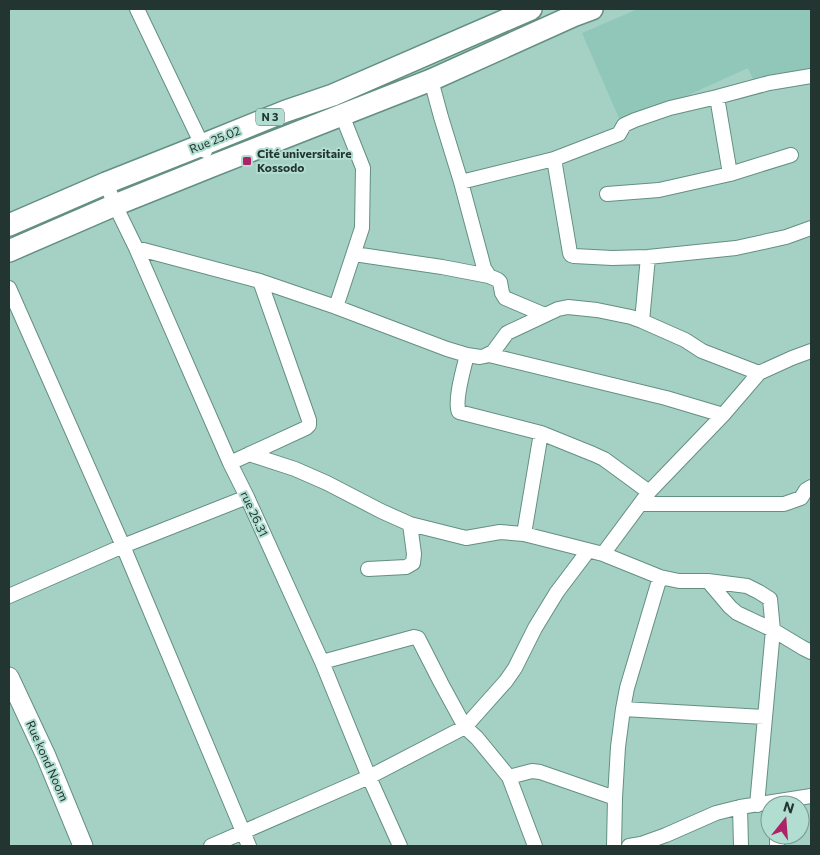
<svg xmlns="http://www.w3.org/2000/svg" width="820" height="855" font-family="Commissioner,sans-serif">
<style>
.built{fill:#91c7b8}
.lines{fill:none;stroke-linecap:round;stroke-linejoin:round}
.street-casing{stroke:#648f83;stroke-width:16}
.secondary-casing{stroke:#648f83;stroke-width:21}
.primary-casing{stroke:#648f83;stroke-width:24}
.street{stroke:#fff;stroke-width:14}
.secondary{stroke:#fff;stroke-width:19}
.primary{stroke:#fff;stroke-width:21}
.poi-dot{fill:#ac2368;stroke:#b1ded1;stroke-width:2}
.labels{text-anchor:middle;stroke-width:4;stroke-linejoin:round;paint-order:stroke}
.shield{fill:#b1ded1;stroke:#4e6860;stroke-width:1}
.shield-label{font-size:11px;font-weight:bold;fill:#233530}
.street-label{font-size:12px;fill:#233530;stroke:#b1ded1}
.poi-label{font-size:12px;font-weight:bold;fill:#233530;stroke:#b1ded1;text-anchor:start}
</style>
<rect width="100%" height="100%" fill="#a4d1c4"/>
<path class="built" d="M 638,9 L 811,9 L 811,74 L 753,79 L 748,68 L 622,125 L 582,33 Z"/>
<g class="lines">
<defs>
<path id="street" d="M 137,9 L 205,151
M 431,80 L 441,117 L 461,182 L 484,268 L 489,276 L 498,280 L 500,282 L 502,293 L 505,298 L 545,315
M 717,97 L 730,174
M 554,159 L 570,253 L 571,255 L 574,256 L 612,258 L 648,257 L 736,248 L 786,237 L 811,228
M 461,182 L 554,159 L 619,134 L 624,125 L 635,120 L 670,108 L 717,97 L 769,83 L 811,76
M 106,183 L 115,205 L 136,248 L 230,463 L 247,497 L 322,662 L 369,777 L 400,846
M 607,194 L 659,190 L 730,174 L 791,155
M 136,248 L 260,281 L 336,307 L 447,349 L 467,355 L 480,357 L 485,356 L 493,352 L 507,333 L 558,309 L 568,307 L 597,310 L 631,317 L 642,321 L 685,340 L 702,351 L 759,373
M 354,254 L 442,267 L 489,276
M 9,288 L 123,546 L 249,846
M 336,307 L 362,228 L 363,168 L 342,115
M 642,321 L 648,257
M 467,355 C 464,367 454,401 459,412 L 541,433 L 593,454 L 604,459 L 649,492
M 489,355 L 666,398 L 723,415
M 249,454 L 295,469 L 327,483 L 381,511 L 410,524 L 466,538 L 500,532 L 524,534 L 603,554 L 660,577 L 679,581 L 708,581 L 747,586 L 759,592 L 770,599 L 773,630 L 757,805
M 230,463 L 306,428 L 309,425 L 309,420 L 260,281
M 641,504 L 784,504 L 801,498 L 806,490 L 811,487
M 524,534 L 541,433
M 603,554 L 649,492 L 723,415 L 759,373 L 792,358 L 811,351
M 368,569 L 406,567 L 413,563 L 414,554 L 410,524
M 708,581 L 730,607 L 737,613 L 773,630 L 803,648 L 811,652
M 9,596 L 123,546 L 247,497
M 322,662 L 414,637 L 418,638 L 441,683 L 465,727 L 477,738 L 509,777 L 535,846
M 623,709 L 765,717
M 509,777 L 532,771 L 540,772 L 615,798
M 740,807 L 741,846
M 777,835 L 777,846
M 211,846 L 369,777 L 465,727 L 506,681 L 515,668 L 535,628 L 557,592 L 588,551
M 614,846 L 615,798 L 618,747 L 623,709 L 627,688 L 660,577
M 629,846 L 641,844 L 666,835 L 716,813 L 740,807 L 811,796"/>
<path id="secondary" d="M 9,677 L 46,756 L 83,846"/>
<path id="primary" d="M 9,225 L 106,183 L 202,145 L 286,111 L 333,95 L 531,9
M 9,251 L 115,205 L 212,166 L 431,80 L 573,16 L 592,9"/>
</defs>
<use href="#street" class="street-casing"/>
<use href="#secondary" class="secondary-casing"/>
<use href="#primary" class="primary-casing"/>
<use href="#street" class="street"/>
<use href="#secondary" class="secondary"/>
<use href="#primary" class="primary"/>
</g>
<rect class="poi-dot" x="242" y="156" width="10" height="10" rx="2.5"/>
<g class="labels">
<rect class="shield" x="256" y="108.5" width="28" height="17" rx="4"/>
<g class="shield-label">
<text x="270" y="121">N 3</text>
</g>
<g class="street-label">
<text transform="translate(215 140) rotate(-22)" y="4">Rue 25.02</text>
<text transform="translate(254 514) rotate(65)" y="4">rue 26.31</text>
<text transform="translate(47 761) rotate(66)" y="4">Rue kond Noom</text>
</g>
<g class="poi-label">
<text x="257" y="158">Cité universitaire<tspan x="257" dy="14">Kossodo</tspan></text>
</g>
</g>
<rect width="820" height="855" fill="none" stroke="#233530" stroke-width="20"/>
<g transform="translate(785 820) rotate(17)"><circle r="24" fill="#b1ded1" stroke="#789a91"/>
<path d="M0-4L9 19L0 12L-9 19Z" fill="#ac2368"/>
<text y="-8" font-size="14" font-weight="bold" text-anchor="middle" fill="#233530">N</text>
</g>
</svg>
